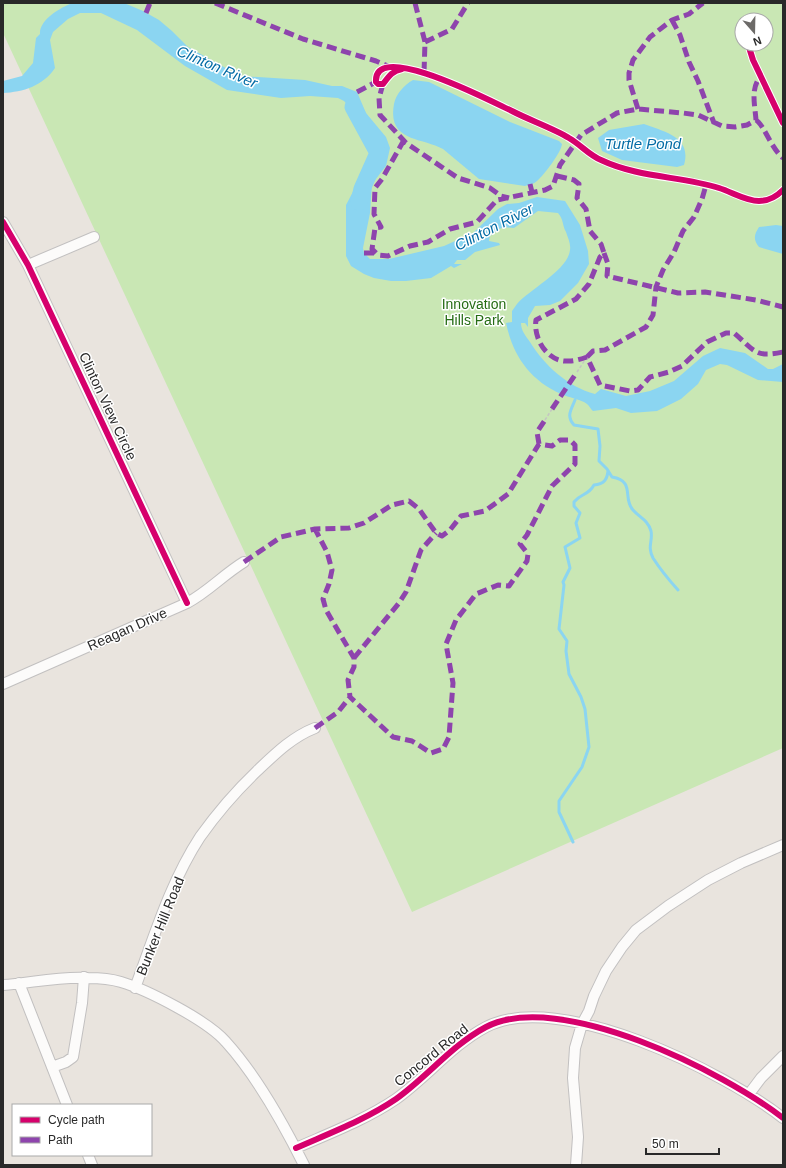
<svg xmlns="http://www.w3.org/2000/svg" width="786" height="1168" font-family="Arial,sans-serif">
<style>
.green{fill:#c9e7b4;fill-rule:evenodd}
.water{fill:#8bd5f1}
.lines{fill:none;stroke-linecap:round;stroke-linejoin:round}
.stream{stroke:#8bd5f1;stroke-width:3}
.river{stroke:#8bd5f1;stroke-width:17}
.minor-casing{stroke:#c2c0c0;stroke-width:12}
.path{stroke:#c4c4c3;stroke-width:1.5;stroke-dasharray:3 2;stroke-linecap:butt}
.minor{stroke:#fcfbfa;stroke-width:10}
.quiet{stroke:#8e44ad;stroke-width:5;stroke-dasharray:10 5;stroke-linecap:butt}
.cycleway-casing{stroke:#fff;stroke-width:8}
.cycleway{stroke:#d6006c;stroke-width:6}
.labels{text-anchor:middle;stroke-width:3;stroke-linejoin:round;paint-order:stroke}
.park-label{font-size:14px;fill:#256c14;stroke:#fff}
.street-label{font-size:14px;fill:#292929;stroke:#fff}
.water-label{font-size:15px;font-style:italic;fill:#026ba5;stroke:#fff}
</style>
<rect width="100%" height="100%" fill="#e9e4de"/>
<path class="green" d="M 3,3 L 783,3 L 783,748 L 412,912 L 3,33 ZM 742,20 L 766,20 L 766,44 L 742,44 Z"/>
<path class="water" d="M 72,3 L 124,3 L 143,11 L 159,20 L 172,31 L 188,47 L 240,76 L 305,80 L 332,86 L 342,86 L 357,92 L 366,113 L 386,137 L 390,148 L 386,166 L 372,184 L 370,213 L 363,248 L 364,253 L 370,259 L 389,259 L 444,246 L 473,233 L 498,209 L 507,204 L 519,203 L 537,197 L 565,201 L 580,225 L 588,251 L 589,264 L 578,283 L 560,301 L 550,305 L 535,306 L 528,318 L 528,327 L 525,323 L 521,323 C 521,331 526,336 530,342 C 544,365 568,387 595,394 L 601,389 L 626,396 L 650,391 L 674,381 L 703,356 L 720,348 L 745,353 L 768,369 L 773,369 L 783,364 L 783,382 L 758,380 L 727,365 L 720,364 L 706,370 L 698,384 L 681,399 L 657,411 L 631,413 L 616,408 L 593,411 C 590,409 590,406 587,404 C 581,399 569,398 561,394 C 530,380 513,356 506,323 L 512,322 L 512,311 L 517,304 C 530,289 568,270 570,250 C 571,244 568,238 566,232 C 562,225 564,220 558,213 L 538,211 L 514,228 L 503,227 L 498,230 L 490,236 L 489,241 L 499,243 L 500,245 L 475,252 L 465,260 L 457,260 L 454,264 L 462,264 L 454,268 L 451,266 L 431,278 L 406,281 L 391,281 L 374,278 L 364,274 L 351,266 L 346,256 L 346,205 L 357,184 L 369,179 L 373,173 L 373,142 L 357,115 L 344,101 L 338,98 L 310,96 L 281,98 L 227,90 L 185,66 L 137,30 L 101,13 L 80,13 L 68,19 L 53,32 L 50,40 L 55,68 C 43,86 23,92 3,93 L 3,81 L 22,76 L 33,63 L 36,38 L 40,34 C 39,20 60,8 72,3 Z
M 413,80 L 429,82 L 510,122 L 559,141 L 562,144 C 561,153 544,175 537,181 C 534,184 528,185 525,186 L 479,179 L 443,149 C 422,137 387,142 394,104 C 396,94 404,85 413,80 Z
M 644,124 C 665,132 692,137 684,165 L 677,167 L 622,160 L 602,151 L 598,138 L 609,130 Z
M 776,225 L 783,226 L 783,254 L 759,247 C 753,239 754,235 759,227 Z"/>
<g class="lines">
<path class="stream" d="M 575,400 C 571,410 566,416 574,425 L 598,429 L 600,446 L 599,461 L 607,469 L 612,477 C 636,481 622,499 633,510 C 639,517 648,520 651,531 C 653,541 647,546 653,558 C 660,569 669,580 678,590
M 573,842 L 559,812 L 559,801 L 582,767 L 589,747 L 585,709 L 581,697 L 569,674 L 566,651 L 567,641 L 559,629 L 564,585 L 563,582 L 570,568 L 565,547 L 580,538 L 576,523 L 580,513 L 574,506 L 574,502 C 581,493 588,496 594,485 C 604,484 607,480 608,471"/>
<path class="river" d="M 353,107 L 378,153 L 362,189 L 359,202"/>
<defs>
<path id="minor" d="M 3,222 L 28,265 L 187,603
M 28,265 L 94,237
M 3,684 L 187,603 C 208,592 224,574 244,562
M 19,983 L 67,1105
M 3,985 C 31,983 60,976 88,978 C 98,978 111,979 121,982 C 148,990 208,1021 226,1042 C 256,1075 284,1125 304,1165
M 135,988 C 154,937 170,883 200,837 C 217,813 236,791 257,771 C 275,754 292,737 315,728
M 52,1067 L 66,1062 L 73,1057 L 82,1003 L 84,977
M 749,1094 L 761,1078 L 783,1056
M 296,1148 C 330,1133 365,1120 396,1099 C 427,1077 452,1045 486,1027 C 559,989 724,1072 783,1118
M 88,1155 L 92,1165
M 576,1165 L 578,1137 L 573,1078 L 575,1048 L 582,1024 L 589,1011 L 594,996 L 606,971 L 622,947 L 636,930 L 668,906 L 708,880 L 741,863 L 783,845"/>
</defs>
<use href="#minor" class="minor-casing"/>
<path class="path" d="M 577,372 L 587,357
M 545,420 L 552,409"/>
<use href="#minor" class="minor"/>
<path class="quiet" d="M 215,3 L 303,39 L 376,61 L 390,67
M 415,3 L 425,42 L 424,73
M 146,13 L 150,3
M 672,20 L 680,35 L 689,62 L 698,81 L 714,123
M 425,42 L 452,29 L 468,3
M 383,84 L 379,98 L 380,115 L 406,143 L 458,178 L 490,188 L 501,196 L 509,198
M 357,92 L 376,82
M 638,109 L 629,80 L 629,73 L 633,60 L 650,37 L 672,20 L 689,14 L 703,3
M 756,120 C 764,125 771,148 783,158
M 404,140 L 382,179 L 375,188 L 374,214 L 381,227 L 375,228 L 372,249 L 378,255 L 388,256 L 410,246 L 428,242 L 450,229 L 477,222 L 497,200 L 545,190 L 553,186 L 560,165 L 581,135 L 617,113 L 638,109 L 683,113 L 698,115 L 722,126 L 735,127 L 747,125 L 756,120 C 755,105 750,88 761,76
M 557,176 L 574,180 L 579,184 L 577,198 L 586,209 L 590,231 L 601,244 L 604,253 L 600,257 L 589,284 L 576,299 L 536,320 C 533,339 548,363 569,361 C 575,361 581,359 587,357 L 600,385 L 630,391 L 638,390 L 650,377 L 669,372 L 682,366 L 707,342 L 726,333 L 734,333 C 755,351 755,358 783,352
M 530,184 L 532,192
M 364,253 L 375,253
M 604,253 L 608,264 L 607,276 L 678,293 L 705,292 L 756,300 L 783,307
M 587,357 L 593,351 L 605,350 L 646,327 L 653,315 L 656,287 L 663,270 L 674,252 L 683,231 L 694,217 L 702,199 L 706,185
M 552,409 L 577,372
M 539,444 L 537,432 L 545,420
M 244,562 L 281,537 L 315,529 L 349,528 L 364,523 L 392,505 L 409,501 L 419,509 L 436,533 L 442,536 L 450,530 L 461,516 L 485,511 L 508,494 L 539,444 L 552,446 L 560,440 L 570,440 L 575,445 L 575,464 L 552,486 L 527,535 L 520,544 L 528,554 L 527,561 L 509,586 L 498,585 L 476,594 L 456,620 L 446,644 L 453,683 L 449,737 L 443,749 L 431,753 L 412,741 L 393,737 L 350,697 L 348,680 L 354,667 L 354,658 L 326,610 L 323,599 L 329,584 L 332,570 L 327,552 L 315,529
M 354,658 L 399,603 L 406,592 L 421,550 L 436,533
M 315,728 L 338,712 L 350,697"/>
<defs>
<path id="cycleway" d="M 748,44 L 753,60 L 783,123
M 402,69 C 392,71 389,76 383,84 L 378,84 L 376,82 C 373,38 496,104 512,111 C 529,120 553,128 569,138 C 581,145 589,155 601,160 C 639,178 681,176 719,188 C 732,192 746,201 759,201 C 768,201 777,196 783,190
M 3,222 L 28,265 L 187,603
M 296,1148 C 330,1133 365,1120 396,1099 C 427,1077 452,1045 486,1027 C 559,989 724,1072 783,1118"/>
</defs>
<use href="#cycleway" class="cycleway-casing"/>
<use href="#cycleway" class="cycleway"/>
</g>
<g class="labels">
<g class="park-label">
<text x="474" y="309">Innovation<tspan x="474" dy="16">Hills Park</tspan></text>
</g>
<g class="street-label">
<text transform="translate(108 406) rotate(65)" y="5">Clinton View Circle</text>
<text transform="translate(127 629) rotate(-24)" y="5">Reagan Drive</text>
<text transform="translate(160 926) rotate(-68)" y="5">Bunker Hill Road</text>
<text transform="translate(431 1055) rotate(-39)" y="5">Concord Road</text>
</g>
<g class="water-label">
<text transform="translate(217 67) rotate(23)" y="5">Clinton River</text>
<text x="643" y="149">Turtle Pond</text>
<text transform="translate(494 227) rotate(-27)" y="5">Clinton River</text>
</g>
</g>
<rect width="786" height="1168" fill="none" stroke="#292929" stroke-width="8"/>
<rect x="12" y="1104" width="140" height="52" fill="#ffffff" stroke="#a9a9a9"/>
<rect x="20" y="1117" width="20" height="6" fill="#d6006c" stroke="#a9a9a9"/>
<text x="48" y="1124" font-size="12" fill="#292929">Cycle path</text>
<rect x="20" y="1137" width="20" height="6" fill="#8e44ad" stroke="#a9a9a9"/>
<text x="48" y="1144" font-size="12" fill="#292929">Path</text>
<g transform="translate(754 32) rotate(160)"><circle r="19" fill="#ffffff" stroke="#a9a9a9"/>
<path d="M0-3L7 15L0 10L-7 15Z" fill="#6c6a68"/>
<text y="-6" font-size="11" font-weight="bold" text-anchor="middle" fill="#292929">N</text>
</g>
<path d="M646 1148v6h73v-6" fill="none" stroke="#292929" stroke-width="2"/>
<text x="652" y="1148" font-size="12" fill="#292929" stroke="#ffffff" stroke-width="3" paint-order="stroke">50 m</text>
</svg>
